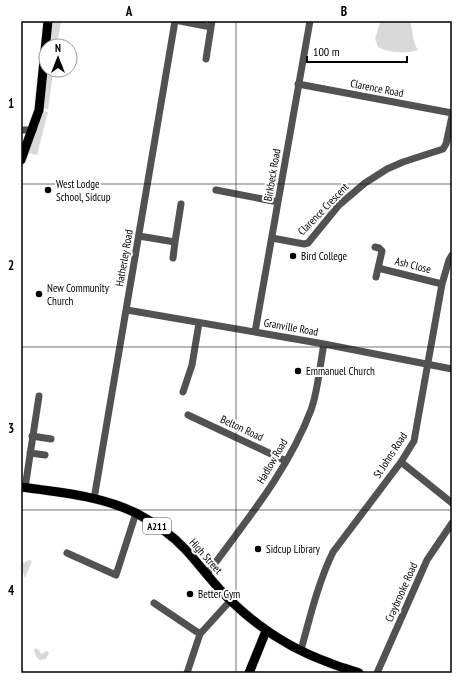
<svg xmlns="http://www.w3.org/2000/svg" width="473" height="694" font-family="'PT Sans Narrow',sans-serif">
<style>
.green{fill:#d9d9d9}
.lines{fill:none;stroke-linecap:round;stroke-linejoin:round}
.major-casing{stroke:#dbdbdb;stroke-width:10}
.minor{stroke:#525252;stroke-width:7}
.major{stroke:#000;stroke-width:9}
.grid{fill:none;stroke:#000;stroke-width:1;stroke-opacity:0.55}
.poi-dot{fill:#000;stroke:#fff;stroke-width:1.5}
.labels{text-anchor:middle;stroke-width:4;stroke-linejoin:round;paint-order:stroke}
.shield{fill:#fff;stroke:#4c4c4c;stroke-width:1}
.shield-label{font-size:10px;font-weight:bold;fill:#000}
.street-label{font-size:11px;fill:#000;stroke:#fff}
.poi-label{font-size:11px;fill:#000;stroke:#fff;text-anchor:start}
.neatline{fill:none;stroke:#000;stroke-width:1.5}
.grid-label{font-size:13px;text-anchor:middle;font-weight:bold;fill:#000}
</style>
<rect width="100%" height="100%" fill="#fff"/>
<path class="green" d="M 52,21 L 61,21 L 57,46 L 49,46 Z
M 384,21 L 410,21 C 413,31 412,41 418,50 C 408,54 387,53 378,47 L 375,39 L 380,22 Z
M 47,73 L 53,74 L 48,109 L 44,108 Z
M 43,111 L 48,112 L 37,155 L 27,153 Z
M 29,560 L 32,561 L 25,578 L 21,566 L 23,563 Z
M 35,648 L 39,650 L 41,654 L 47,651 L 49,653 L 46,659 L 40,660 L 37,658 L 34,651 Z"/>
<g class="lines">
<defs>
<path id="major" d="M 21,160 L 39,110 L 48,21
M 21,487 C 59,492 101,496 136,513 C 153,522 171,534 185,549 C 200,565 214,585 231,601 C 259,628 293,650 330,663 C 339,667 349,669 359,673
M 249,673 L 266,631"/>
</defs>
<use href="#major" class="major-casing"/>
<path class="minor" d="M 180,21 L 211,27
M 206,59 L 212,21
M 298,84 L 452,113
M 21,130 L 33,130
M 216,190 L 278,202
M 139,236 L 175,242 L 181,204
M 272,238 L 304,244 L 308,243 L 339,205 L 365,183 L 387,169 L 403,162 L 443,149 L 446,144 L 452,116
M 375,247 L 379,248 L 382,251 L 376,277
M 173,258 L 175,242
M 378,268 L 442,284
M 127,310 L 324,344 L 452,369
M 255,332 L 310,21
M 183,392 L 192,365 L 199,323
M 188,415 L 286,461
M 32,436 L 51,439
M 30,453 L 45,455
M 401,462 L 452,503
M 25,488 L 39,396
M 94,499 L 175,21
M 67,553 L 116,575 L 136,513
M 207,574 C 245,522 288,471 311,410 C 318,391 320,364 324,344
M 154,603 L 200,634
M 301,650 C 310,617 318,583 333,552 L 401,462 L 414,441 L 442,284 L 449,260 L 452,255
M 187,673 L 200,634 L 230,601
M 377,673 L 427,560 L 452,523"/>
<use href="#major" class="major"/>
</g>
<path class="grid" d="M 236,21 L 236,673M 21,184 L 452,184M 21,347 L 452,347M 21,510 L 452,510"/>
<g class="poi-dot">
<circle cx="48" cy="190" r="4"/>
<circle cx="293" cy="256" r="4"/>
<circle cx="39" cy="294" r="4"/>
<circle cx="298" cy="371" r="4"/>
<circle cx="258" cy="549" r="4"/>
<circle cx="190" cy="594" r="4"/>
</g>
<g class="labels">
<rect class="shield" x="143" y="518" width="28" height="16" rx="3"/>
<g class="shield-label">
<text x="157" y="530">A211</text>
</g>
<g class="street-label">
<text transform="translate(377 88) rotate(11)" y="4">Clarence Road</text>
<text transform="translate(272 175) rotate(-80)" y="4">Birkbeck Road</text>
<text transform="translate(323 209) rotate(-46)" y="4">Clarence Crescent</text>
<text transform="translate(124 258) rotate(-80)" y="4">Hatherley Road</text>
<text transform="translate(413 265) rotate(14)" y="4">Ash Close</text>
<text transform="translate(291 327) rotate(10)" y="4">Granville Road</text>
<text transform="translate(242 428) rotate(25)" y="4">Belton Road</text>
<text transform="translate(390 455) rotate(-57)" y="4">St Johns Road</text>
<text transform="translate(272 461) rotate(-60)" y="4">Hadlow Road</text>
<text transform="translate(206 556) rotate(48)" y="4">High Street</text>
<text transform="translate(401 592) rotate(-66)" y="4">Craybrooke Road</text>
</g>
<g class="poi-label">
<text x="56" y="188">West Lodge<tspan x="56" dy="13">School, Sidcup</tspan></text>
<text x="301" y="260">Bird College</text>
<text x="47" y="292">New Community<tspan x="47" dy="13">Church</tspan></text>
<text x="306" y="375">Emmanuel Church</text>
<text x="266" y="553">Sidcup Library</text>
<text x="198" y="598">Better Gym</text>
</g>
</g>
<rect width="473" height="694" fill="none" stroke="#ffffff" stroke-width="44"/>
<g transform="translate(58 58)"><circle r="19" fill="#ffffff" stroke="#999999"/>
<path d="M0-3L7 15L0 10L-7 15Z" fill="#000000"/>
<text y="-6" font-size="11" font-weight="bold" text-anchor="middle" fill="#000000">N</text>
</g>
<path d="M307 56v6h100v-6" fill="none" stroke="#000000" stroke-width="2"/>
<text x="313" y="56" font-size="12" fill="#000000" stroke="#ffffff" stroke-width="3" paint-order="stroke">100 m</text>
<rect x="22" y="22" width="429" height="650" class="neatline"/>
<g class="grid-label">
<text x="129" y="16">A</text>
<text x="344" y="16">B</text>
<text x="11" y="108">1</text>
<text x="11" y="270">2</text>
<text x="11" y="433">3</text>
<text x="11" y="595">4</text>
</g>
</svg>
